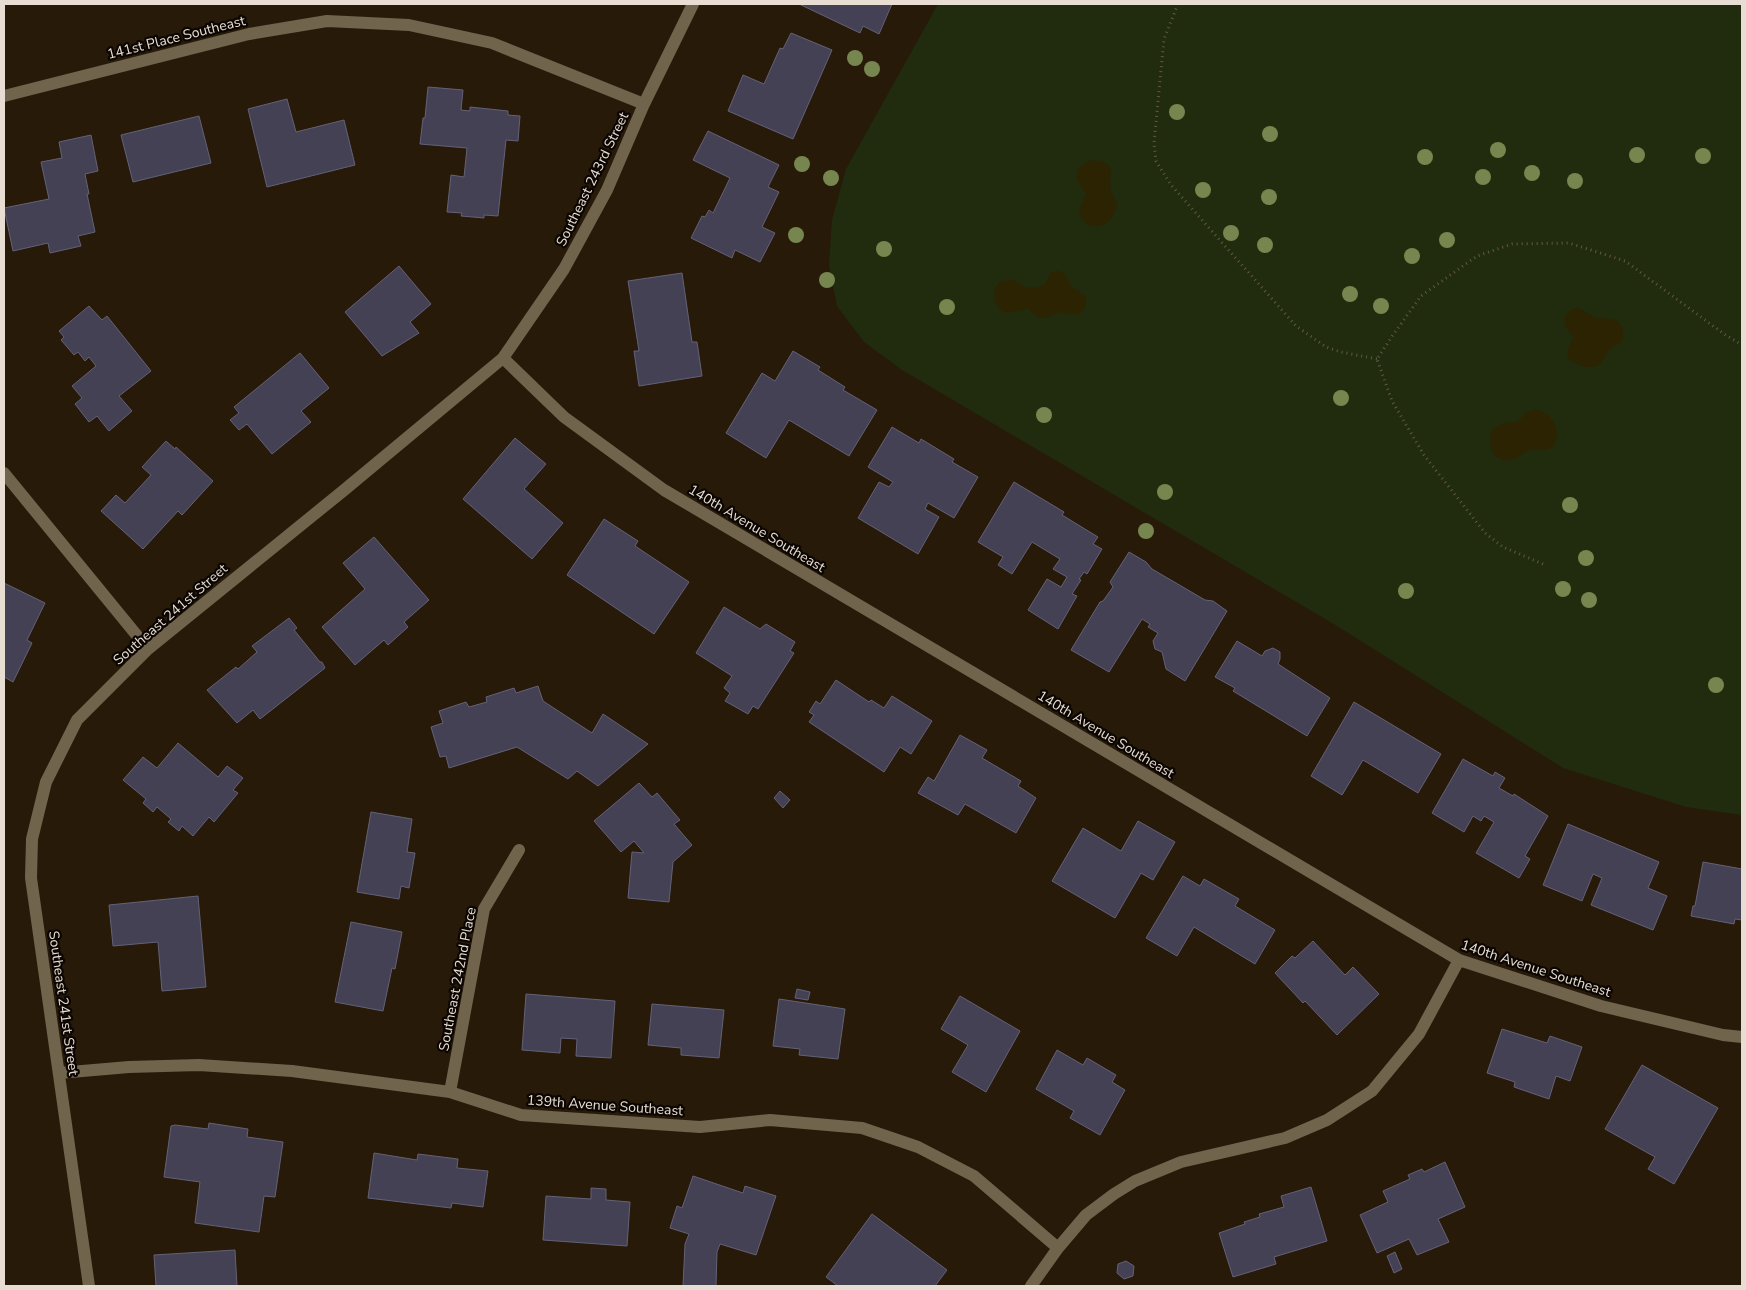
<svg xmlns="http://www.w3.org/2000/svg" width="1746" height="1290" font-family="'Nunito Sans',sans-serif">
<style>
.green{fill:#202c0d}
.sand{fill:#2c2303}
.building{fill:#454155;stroke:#646177}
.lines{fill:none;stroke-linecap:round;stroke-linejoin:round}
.path{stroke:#635748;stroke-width:3;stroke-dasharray:1 4;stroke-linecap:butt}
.minor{stroke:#70644c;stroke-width:12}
.tree{fill:#77864f}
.labels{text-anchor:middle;stroke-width:4.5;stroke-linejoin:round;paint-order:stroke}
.street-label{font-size:14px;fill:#e7ddd3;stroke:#0c0602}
</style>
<rect width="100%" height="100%" fill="#271a09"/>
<path class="green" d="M 938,4 L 1742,4 L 1742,815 L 1686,807 L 1563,768 L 1337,626 L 902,370 L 864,342 L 837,306 L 829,266 L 832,220 L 846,169 Z"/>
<path class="sand" d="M 1092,160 L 1104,162 L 1111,168 L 1110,187 L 1117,205 C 1112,231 1083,234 1079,210 L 1086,194 C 1084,189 1080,186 1078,180 C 1073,170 1083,163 1092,160 Z
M 1058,271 L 1065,274 L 1071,286 L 1086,297 L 1086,306 L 1079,315 L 1059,312 C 1042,320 1043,322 1028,309 L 1006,313 C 993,306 990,291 1001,281 L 1013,280 L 1027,288 L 1038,287 L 1045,284 L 1051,272 Z
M 1577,308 L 1581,309 L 1595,318 L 1614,319 C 1622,324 1625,330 1622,341 C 1618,345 1613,346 1609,350 C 1605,354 1604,360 1600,364 C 1590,371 1575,365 1567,357 L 1568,350 L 1573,337 L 1565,326 L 1564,318 L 1570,310 Z
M 1535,409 C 1553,413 1563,431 1553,447 C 1545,452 1539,448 1530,450 C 1525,451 1521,456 1517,458 C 1495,467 1485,447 1493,429 L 1503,423 L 1517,422 L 1527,412 Z"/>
<path class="building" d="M 799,4 L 892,4 L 879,34 L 863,26 L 860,33 Z
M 791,33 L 832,50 L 793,139 L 728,111 L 743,75 L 764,84 L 780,48 L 783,49 Z
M 428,87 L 463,90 L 461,110 L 470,111 L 470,107 L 508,111 L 508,115 L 520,116 L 518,141 L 506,140 L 498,216 L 484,215 L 484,218 L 461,216 L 462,213 L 447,212 L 451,175 L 464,177 L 467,148 L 420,144 L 423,118 L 425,118 Z
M 287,99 L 296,132 L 344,120 L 355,165 L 267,187 L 248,109 Z
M 199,116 L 211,163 L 133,182 L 121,135 Z
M 708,131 L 779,165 L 768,187 L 779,192 L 762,227 L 775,233 L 760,262 L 735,250 L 732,258 L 691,238 L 702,216 L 705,217 L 709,210 L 713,213 L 730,178 L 693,160 Z
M 91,135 L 98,171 L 85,174 L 89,194 L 87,194 L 95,232 L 78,236 L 81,246 L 50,253 L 48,243 L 13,251 L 4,208 L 49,199 L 41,162 L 62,158 L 59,142 Z
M 399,266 L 431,304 L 410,322 L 419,333 L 382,356 L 345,312 Z
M 682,273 L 692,342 L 697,342 L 702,376 L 639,386 L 634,351 L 639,351 L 628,281 Z
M 89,306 L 102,320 L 107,316 L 151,371 L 119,396 L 132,411 L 109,431 L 97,416 L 89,422 L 75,404 L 82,398 L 72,386 L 96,366 L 89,357 L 85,361 L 78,352 L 74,355 L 61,340 L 64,337 L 59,331 Z
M 793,351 L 820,367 L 818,370 L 845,387 L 843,390 L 877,410 L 849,456 L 789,420 L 766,458 L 726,433 L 762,373 L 775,381 Z
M 300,353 L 329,388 L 301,411 L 311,422 L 272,454 L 247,424 L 239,430 L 230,420 L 239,413 L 234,407 Z
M 892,427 L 919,443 L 921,439 L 954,459 L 952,462 L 978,477 L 954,518 L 928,503 L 925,509 L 939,517 L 918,554 L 858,518 L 879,482 L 889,487 L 893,482 L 868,467 Z
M 515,438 L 546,464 L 524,489 L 563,523 L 532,559 L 463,499 Z
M 166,441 L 175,449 L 176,447 L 213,481 L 182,515 L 178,511 L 143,549 L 101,511 L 116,495 L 125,503 L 151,475 L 142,467 Z
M 1014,482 L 1064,512 L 1062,515 L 1098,537 L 1093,544 L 1102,549 L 1087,574 L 1084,572 L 1079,579 L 1081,580 L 1072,594 L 1077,596 L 1058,629 L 1028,610 L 1047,579 L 1061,587 L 1067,577 L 1053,569 L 1060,559 L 1032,542 L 1012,574 L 998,565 L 1003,557 L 978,542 Z
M 604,519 L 638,541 L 635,546 L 689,582 L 654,634 L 567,575 Z
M 374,537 L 429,600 L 404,622 L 408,627 L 388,645 L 384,640 L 355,665 L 322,627 L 365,589 L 343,563 Z
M 1129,552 L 1146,562 L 1152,569 L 1205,600 L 1213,601 L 1227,611 L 1185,681 L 1166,669 L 1162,652 L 1155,649 L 1153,641 L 1158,633 L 1148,627 L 1150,624 L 1142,619 L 1109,672 L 1071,650 L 1100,602 L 1103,601 L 1113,587 L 1110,582 Z
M 4,583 L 45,603 L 27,640 L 32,643 L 13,682 L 4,677 Z
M 724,607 L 760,629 L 766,624 L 795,642 L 790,651 L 794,653 L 758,709 L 753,706 L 748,714 L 725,701 L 730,693 L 724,688 L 732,676 L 696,653 Z
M 289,618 L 297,628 L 294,630 L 320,662 L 322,662 L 325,668 L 260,719 L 253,710 L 237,723 L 207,690 L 236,667 L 238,669 L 257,652 L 252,646 Z
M 1237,641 L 1262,656 L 1265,651 L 1273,648 L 1280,652 L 1280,659 L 1278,664 L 1330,698 L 1307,736 L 1233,691 L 1235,688 L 1215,677 Z
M 836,680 L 869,702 L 871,700 L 884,708 L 892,696 L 932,721 L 911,754 L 900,747 L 884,772 L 809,722 L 814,715 L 809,712 L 816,701 L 820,704 Z
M 538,686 L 543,701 L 592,733 L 603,714 L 648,744 L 598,786 L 577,771 L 568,779 L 517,747 L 449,768 L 446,756 L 440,757 L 431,727 L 443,723 L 439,711 L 466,702 L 469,707 L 487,702 L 486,697 L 514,688 L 516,693 Z
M 1354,702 L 1441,754 L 1418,793 L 1363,760 L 1342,795 L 1311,776 Z
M 960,735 L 987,750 L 982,758 L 1021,781 L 1018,786 L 1036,798 L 1016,833 L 965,804 L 958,815 L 918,793 L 928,777 L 934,781 Z
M 178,743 L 218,777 L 227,766 L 243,778 L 233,790 L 238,793 L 214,822 L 209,817 L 193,836 L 182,826 L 179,831 L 168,822 L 171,819 L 157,807 L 153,812 L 143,803 L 146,799 L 123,780 L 143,757 L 157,768 Z
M 1463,759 L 1493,776 L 1495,772 L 1505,778 L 1499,788 L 1513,796 L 1514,794 L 1548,816 L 1525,856 L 1530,859 L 1519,878 L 1476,853 L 1494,822 L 1484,816 L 1481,821 L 1473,816 L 1464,832 L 1432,813 Z
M 639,783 L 652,797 L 657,793 L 680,820 L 674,824 L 692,845 L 673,862 L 669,902 L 628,898 L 632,852 L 644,853 L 634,841 L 621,852 L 594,821 Z
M 780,791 L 790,800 L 783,808 L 774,798 Z
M 371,812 L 412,819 L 407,852 L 415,853 L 409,888 L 401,886 L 399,899 L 357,892 Z
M 1138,821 L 1175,842 L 1153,880 L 1141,873 L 1115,918 L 1052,881 L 1083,828 L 1121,851 Z
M 1568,824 L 1659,862 L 1648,888 L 1667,896 L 1653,930 L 1591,905 L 1602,878 L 1593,874 L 1582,901 L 1543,885 Z
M 1703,862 L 1742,869 L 1742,920 L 1735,919 L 1734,924 L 1691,916 L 1693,906 L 1695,906 Z
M 1183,876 L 1200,886 L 1204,879 L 1239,899 L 1235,906 L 1275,930 L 1255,964 L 1194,927 L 1177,956 L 1146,938 Z
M 198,896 L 206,987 L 162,991 L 158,942 L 113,946 L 109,905 Z
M 351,922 L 402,932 L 395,969 L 392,968 L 383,1011 L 335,1002 Z
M 1313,941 L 1345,975 L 1353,967 L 1379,994 L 1337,1035 L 1305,1001 L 1303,1003 L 1275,973 L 1292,956 L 1295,958 Z
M 797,989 L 810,992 L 808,1000 L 795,998 Z
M 526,994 L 615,1001 L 611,1058 L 576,1056 L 577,1039 L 561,1038 L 560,1053 L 522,1050 Z
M 960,996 L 1020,1031 L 986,1092 L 952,1072 L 968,1045 L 941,1029 Z
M 779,999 L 845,1009 L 838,1059 L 799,1055 L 800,1049 L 773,1046 Z
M 652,1004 L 724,1010 L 719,1058 L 681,1055 L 681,1048 L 648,1045 Z
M 1502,1029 L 1547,1043 L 1550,1036 L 1582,1047 L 1570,1081 L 1556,1076 L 1549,1099 L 1514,1087 L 1515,1082 L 1487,1073 Z
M 1057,1050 L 1083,1065 L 1087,1058 L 1116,1075 L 1112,1082 L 1125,1090 L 1100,1135 L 1070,1118 L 1074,1111 L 1036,1089 Z
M 1642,1065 L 1718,1108 L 1674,1184 L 1648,1169 L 1655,1157 L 1605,1129 Z
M 209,1123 L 248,1129 L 247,1137 L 283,1142 L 275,1197 L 264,1196 L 259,1232 L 195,1223 L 200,1182 L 164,1177 L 171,1126 L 175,1125 L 208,1129 Z
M 374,1153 L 417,1160 L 418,1154 L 458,1159 L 457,1168 L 488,1171 L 483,1207 L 452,1203 L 451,1208 L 368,1198 Z
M 1445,1162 L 1465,1207 L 1438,1219 L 1449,1242 L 1417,1255 L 1409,1239 L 1377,1253 L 1360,1215 L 1388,1202 L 1383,1191 L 1410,1179 L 1408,1175 L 1422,1169 L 1424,1172 Z
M 693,1176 L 743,1193 L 745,1186 L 776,1196 L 756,1255 L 720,1244 L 717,1252 L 716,1286 L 683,1286 L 685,1244 L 689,1234 L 670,1228 L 677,1206 L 682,1208 Z
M 1311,1187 L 1327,1241 L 1274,1257 L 1276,1264 L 1233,1277 L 1219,1233 L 1245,1224 L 1244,1222 L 1260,1217 L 1259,1214 L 1284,1207 L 1281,1196 Z
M 591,1188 L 606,1189 L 606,1200 L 630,1202 L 627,1246 L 543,1240 L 546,1196 L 591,1199 Z
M 872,1214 L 947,1270 L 935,1286 L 838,1286 L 826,1277 Z
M 235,1250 L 237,1286 L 156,1286 L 154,1255 Z
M 1395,1252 L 1402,1269 L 1394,1273 L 1387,1256 Z
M 1126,1261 L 1134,1266 L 1133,1276 L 1124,1279 L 1117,1273 L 1118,1264 Z"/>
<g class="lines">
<path class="path" d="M 1178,4 L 1164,39 L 1154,143 L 1156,161 L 1171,185 L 1296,326 L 1326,347 L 1341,352 L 1377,359
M 1543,564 L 1503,547 L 1485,533 L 1424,455 L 1392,401 L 1377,359 L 1393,335 L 1421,296 L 1477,256 L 1512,244 L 1569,243 L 1625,261 L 1724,334 L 1742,345"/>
<path class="minor" d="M 4,96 L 249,34 L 327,21 L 409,25 L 492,43 L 644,104
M 503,358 L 564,417 L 664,490 L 1459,960 L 1601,1006 L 1723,1035 L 1742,1037
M 4,473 L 148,649
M 59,1073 L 129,1067 L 199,1065 L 292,1071 L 450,1092 L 521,1115 L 700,1127 L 770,1120 L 862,1128 L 918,1147 L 974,1176 L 1058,1248
M 450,1092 L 484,909 L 519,850
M 89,1286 L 31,878 L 32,839 L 46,782 L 77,720 L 148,649 L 343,491 L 503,358 L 564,269 L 607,190 L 644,104 L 693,4
M 1031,1286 L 1058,1248 L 1086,1215 L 1114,1194 L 1135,1181 L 1181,1162 L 1285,1138 L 1327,1120 L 1372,1091 L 1419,1034 L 1459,960"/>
</g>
<g class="tree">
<circle cx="855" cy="58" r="8"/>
<circle cx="872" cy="69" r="8"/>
<circle cx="1177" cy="112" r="8"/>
<circle cx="1270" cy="134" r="8"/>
<circle cx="1498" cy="150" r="8"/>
<circle cx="1637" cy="155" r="8"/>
<circle cx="1703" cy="156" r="8"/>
<circle cx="1425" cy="157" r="8"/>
<circle cx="802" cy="164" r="8"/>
<circle cx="1532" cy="173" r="8"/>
<circle cx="1483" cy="177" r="8"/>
<circle cx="831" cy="178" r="8"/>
<circle cx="1575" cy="181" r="8"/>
<circle cx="1203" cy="190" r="8"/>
<circle cx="1269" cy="197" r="8"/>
<circle cx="1231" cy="233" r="8"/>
<circle cx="796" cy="235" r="8"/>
<circle cx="1447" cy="240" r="8"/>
<circle cx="1265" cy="245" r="8"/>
<circle cx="884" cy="249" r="8"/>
<circle cx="1412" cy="256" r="8"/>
<circle cx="827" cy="280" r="8"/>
<circle cx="1350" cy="294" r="8"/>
<circle cx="1381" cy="306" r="8"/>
<circle cx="947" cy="307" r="8"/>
<circle cx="1341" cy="398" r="8"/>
<circle cx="1044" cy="415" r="8"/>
<circle cx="1165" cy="492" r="8"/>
<circle cx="1570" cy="505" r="8"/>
<circle cx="1146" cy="531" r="8"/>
<circle cx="1586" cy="558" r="8"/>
<circle cx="1563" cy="589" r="8"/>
<circle cx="1406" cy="591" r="8"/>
<circle cx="1589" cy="600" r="8"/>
<circle cx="1716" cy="685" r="8"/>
</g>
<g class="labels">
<g class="street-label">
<text transform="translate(176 37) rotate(-14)" y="5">141st Place Southeast</text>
<text transform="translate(592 179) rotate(-64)" y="5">Southeast 243rd Street</text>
<text transform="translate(757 528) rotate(31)" y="5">140th Avenue Southeast</text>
<text transform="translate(170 614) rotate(-41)" y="5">Southeast 241st Street</text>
<text transform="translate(1106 734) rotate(31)" y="5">140th Avenue Southeast</text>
<text transform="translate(1536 968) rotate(18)" y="5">140th Avenue Southeast</text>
<text transform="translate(457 979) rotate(-79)" y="5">Southeast 242nd Place</text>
<text transform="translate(64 1003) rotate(82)" y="5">Southeast 241st Street</text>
<text transform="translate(605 1105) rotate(4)" y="5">139th Avenue Southeast</text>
</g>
</g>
<rect width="1746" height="1290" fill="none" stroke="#e7ddd3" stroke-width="10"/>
</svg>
